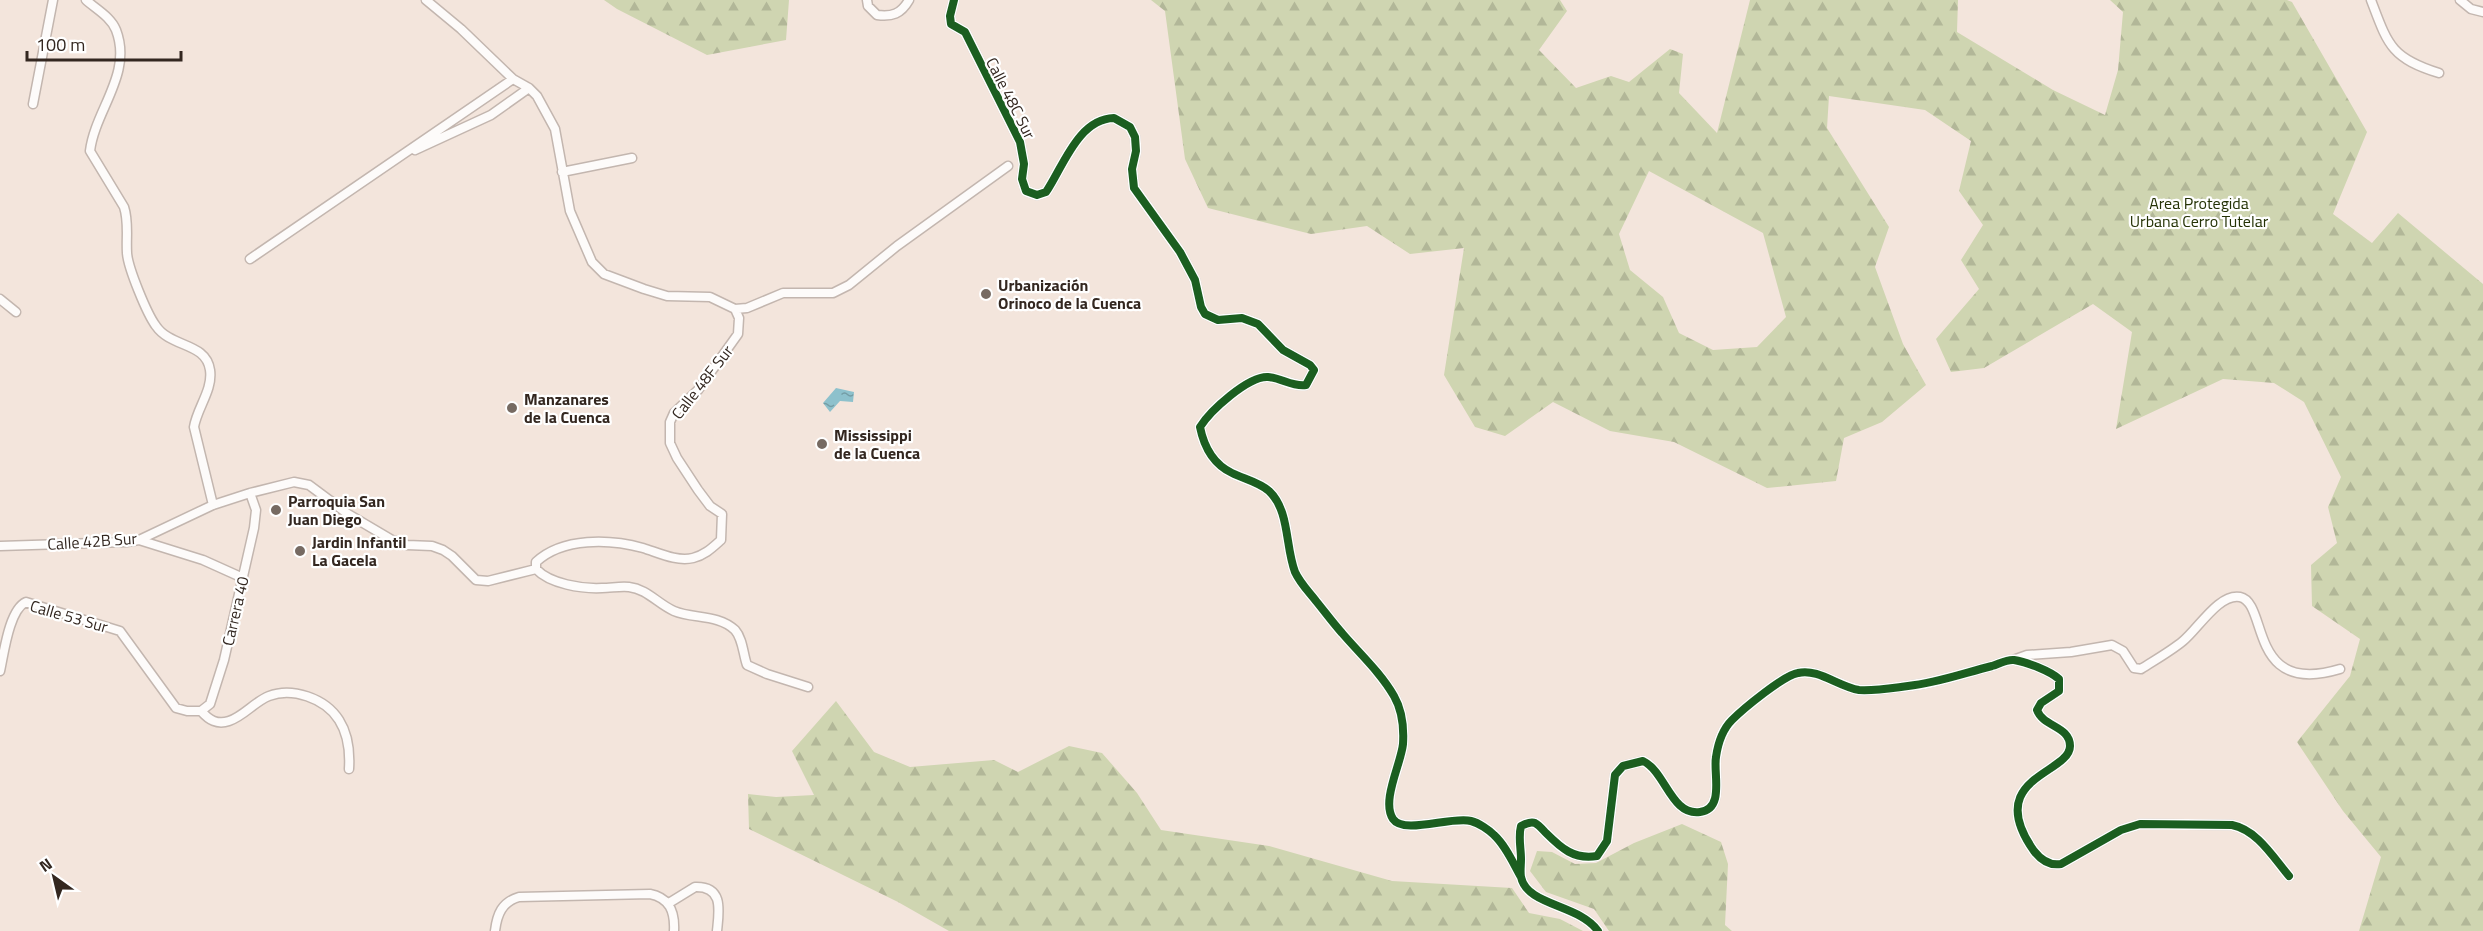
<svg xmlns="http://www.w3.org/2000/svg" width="2483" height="931" font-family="'Titillium Web',sans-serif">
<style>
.forest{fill:url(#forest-firs);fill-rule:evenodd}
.water{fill:url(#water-ripples)}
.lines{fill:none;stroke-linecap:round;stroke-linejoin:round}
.street-casing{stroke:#c3b6af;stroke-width:11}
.street{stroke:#fdfbfa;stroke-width:8}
.cycleway-casing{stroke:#fff;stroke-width:11}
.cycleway{stroke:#1b5e20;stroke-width:8}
.poi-dot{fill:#766a62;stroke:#fff;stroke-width:2}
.labels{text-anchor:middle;stroke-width:4.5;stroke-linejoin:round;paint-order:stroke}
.street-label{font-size:16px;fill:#332720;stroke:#fff}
.park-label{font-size:16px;fill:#243205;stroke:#fff}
.poi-label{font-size:16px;font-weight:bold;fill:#332720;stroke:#fff;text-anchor:start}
</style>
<defs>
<pattern id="forest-firs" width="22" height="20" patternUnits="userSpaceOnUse" patternTransform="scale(1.5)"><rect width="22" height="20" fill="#cfd5b1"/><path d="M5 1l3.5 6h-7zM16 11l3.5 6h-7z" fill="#b2b798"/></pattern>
<pattern id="water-ripples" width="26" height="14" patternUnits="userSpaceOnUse" patternTransform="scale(1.5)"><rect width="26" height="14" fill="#8dc1cc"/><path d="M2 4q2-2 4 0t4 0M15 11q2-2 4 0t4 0" fill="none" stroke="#749da5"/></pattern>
</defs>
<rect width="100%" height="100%" fill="#f3e5dc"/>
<path class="forest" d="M 604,0 L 789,0 L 786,40 L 707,55 L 617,9 Z
M 1151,0 L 1560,0 L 1567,11 L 1539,50 L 1576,88 L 1611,76 L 1629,82 L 1670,49 L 1683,54 L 1679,93 L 1717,133 L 1750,0 L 1958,0 L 1957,32 L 2053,90 L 2105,115 L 2118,70 L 2123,12 L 2110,0 L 2287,0 L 2292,2 L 2367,132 L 2333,214 L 2372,243 L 2398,213 L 2483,284 L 2483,931 L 2359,931 L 2381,857 L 2343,811 L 2297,742 L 2350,676 L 2360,639 L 2312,606 L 2311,565 L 2337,543 L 2328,507 L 2341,477 L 2304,402 L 2274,383 L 2223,379 L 2116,429 L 2132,332 L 2093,304 L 1984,368 L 1951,372 L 1936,339 L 1979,289 L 1961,260 L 1983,225 L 1959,191 L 1971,141 L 1925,110 L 1829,96 L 1827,128 L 1889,227 L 1875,267 L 1903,344 L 1926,385 L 1882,422 L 1844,438 L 1836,481 L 1767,488 L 1674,442 L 1610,431 L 1553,402 L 1505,436 L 1475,427 L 1444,375 L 1464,248 L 1410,254 L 1367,226 L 1311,234 L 1208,208 L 1185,159 L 1165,11 ZM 1649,171 L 1763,233 L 1786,317 L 1757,347 L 1713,350 L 1679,333 L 1663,297 L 1630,270 L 1619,234 Z
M 836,701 L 874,752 L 910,767 L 994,760 L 1018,772 L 1069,746 L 1102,753 L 1137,793 L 1161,830 L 1269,846 L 1392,881 L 1512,888 L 1529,913 L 1560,919 L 1583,931 L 949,931 L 898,902 L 749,829 L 748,794 L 776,797 L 814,795 L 792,751 Z
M 1682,824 L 1721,842 L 1728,864 L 1725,925 L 1732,931 L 1609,931 L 1594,909 L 1546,892 L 1530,871 L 1537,851 L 1552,852 L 1575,864 L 1596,863 L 1634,843 Z"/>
<path class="water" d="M 836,388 L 854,392 L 853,402 L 840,401 L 830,412 L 823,403 Z"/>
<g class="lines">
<defs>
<path id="street" d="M 86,0 C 96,9 111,17 116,30 C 133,74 95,110 90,151 L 124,207 C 129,222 126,237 127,253 C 128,268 147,314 156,326 C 171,348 206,342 210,370 C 213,390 197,408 194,427 L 213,505
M 426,0 L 461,29 L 513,79 L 529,88 L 537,96 L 555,129 L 570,211 L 592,262 L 604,274 L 644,289 L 667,296 L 710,297 L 735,309 L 739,318 L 738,334 L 698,390 L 674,413 L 670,422 L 670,443 L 677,458 L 698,490 L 710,506 L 722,514 L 721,540 C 712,548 705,555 693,558 C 677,562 659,553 643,548 C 610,539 563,537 536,562 L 536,569 C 550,584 582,589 602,588 C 611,588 620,586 629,587 C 647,589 658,604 674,611 C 693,619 718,614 735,630 C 743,639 743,654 747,665 L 767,674 L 808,687
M 867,0 L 868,6 L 877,15 C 892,17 901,14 909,0
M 954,0 L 950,16 L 951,24 L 965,32 L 1020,142 L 1024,164 L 1022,179 L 1026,191 L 1037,195 L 1046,192 C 1063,167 1078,119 1114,118 L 1130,127 L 1135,137 L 1136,151 L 1132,169 L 1134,188 L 1180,252 L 1195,280 L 1201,307 L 1205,314 L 1218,320 L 1242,318 L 1258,324 L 1283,350 L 1310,365 L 1314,370 L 1306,385 C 1292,387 1282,378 1268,377 C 1248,376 1210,411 1200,427 C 1204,447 1213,464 1232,473 C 1244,479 1259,482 1269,491 C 1290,511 1285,546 1295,572 C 1300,583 1309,592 1316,601 C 1325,612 1333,623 1342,633 C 1360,654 1380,672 1394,696 C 1402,710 1404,728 1403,744 C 1401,764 1381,801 1393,819 C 1404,835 1451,816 1471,821 C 1479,823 1489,830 1494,835 C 1506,846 1513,863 1521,877
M 2371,0 C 2388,45 2391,58 2439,73
M 2460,0 L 2471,9 L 2483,12
M 33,104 L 53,0
M 415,150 L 491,115 L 529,88
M 562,172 L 632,158
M 250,259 L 513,79
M 0,299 L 16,312
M 735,309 L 747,308 L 783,293 L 833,293 L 849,285 L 897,246 L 1008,166
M 139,540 L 203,560 L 243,578
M 0,546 L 127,542 L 139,540 L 213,505 L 250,493 L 294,482 L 309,485 L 348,514 L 392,540 L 407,545 L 432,546 L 443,550 L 452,556 L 476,580 L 488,581 L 536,569
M 2013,660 L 2027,655 L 2071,652 L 2112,645 L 2123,651 L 2134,668 L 2141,669 C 2155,660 2171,651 2183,641 C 2198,629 2219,593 2240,597 C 2269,603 2247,697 2340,669
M 0,671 C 4,653 9,610 26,602 L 120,631 L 176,708 L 187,711 L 201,711 L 210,704 L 224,660 L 254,528 L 256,510 L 250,493
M 201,711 C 209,720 217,725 229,721 C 244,716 254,702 269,696 C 292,687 325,698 339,720 C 348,734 350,753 349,769
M 669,903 L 695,887 C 724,886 719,911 717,931
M 495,931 C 497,914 502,902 519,897 L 650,894 C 670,898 675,912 674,931
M 1598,931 C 1579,904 1527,906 1521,877 C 1520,872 1521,865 1521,859 C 1521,848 1518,837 1521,826 C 1525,824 1530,821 1535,823 C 1539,825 1543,830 1546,833 C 1561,848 1574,860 1597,856 L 1607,841 L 1615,775 L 1623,766 L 1643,761 C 1666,772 1671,816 1700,812 C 1725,809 1713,773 1716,757 C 1718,743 1722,730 1732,720 C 1743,709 1784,675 1798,673 C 1818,668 1839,687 1859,690 C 1875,691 1892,688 1908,686 C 1937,683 1964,673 1992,666 C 1999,664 2007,659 2014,660 C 2027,662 2050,671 2059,679 L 2059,691 L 2041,703 L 2037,710 C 2043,727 2070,726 2070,746 C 2070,774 1982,777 2034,851 C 2041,860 2049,866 2061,864 L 2121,830 L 2140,824 L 2232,825 C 2257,830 2273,857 2289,876"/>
</defs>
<use href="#street" class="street-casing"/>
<use href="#street" class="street"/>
<defs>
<path id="cycleway" d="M 954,0 L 950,16 L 951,24 L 965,32 L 1020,142 L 1024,164 L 1022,179 L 1026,191 L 1037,195 L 1046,192 C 1063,167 1078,119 1114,118 L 1130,127 L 1135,137 L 1136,151 L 1132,169 L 1134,188 L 1180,252 L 1195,280 L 1201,307 L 1205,314 L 1218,320 L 1242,318 L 1258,324 L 1283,350 L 1310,365 L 1314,370 L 1306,385 C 1292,387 1282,378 1268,377 C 1248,376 1210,411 1200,427 C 1204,447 1213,464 1232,473 C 1244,479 1259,482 1269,491 C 1290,511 1285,546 1295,572 C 1300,583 1309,592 1316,601 C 1325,612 1333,623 1342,633 C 1360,654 1380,672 1394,696 C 1402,710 1404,728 1403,744 C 1401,764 1381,801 1393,819 C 1404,835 1451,816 1471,821 C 1479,823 1489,830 1494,835 C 1506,846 1513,863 1521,877
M 1598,931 C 1579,904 1527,906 1521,877 C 1520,872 1521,865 1521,859 C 1521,848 1518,837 1521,826 C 1525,824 1530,821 1535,823 C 1539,825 1543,830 1546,833 C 1561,848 1574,860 1597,856 L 1607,841 L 1615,775 L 1623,766 L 1643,761 C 1666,772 1671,816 1700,812 C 1725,809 1713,773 1716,757 C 1718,743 1722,730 1732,720 C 1743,709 1784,675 1798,673 C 1818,668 1839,687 1859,690 C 1875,691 1892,688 1908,686 C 1937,683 1964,673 1992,666 C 1999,664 2007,659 2014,660 C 2027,662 2050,671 2059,679 L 2059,691 L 2041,703 L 2037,710 C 2043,727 2070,726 2070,746 C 2070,774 1982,777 2034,851 C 2041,860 2049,866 2061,864 L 2121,830 L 2140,824 L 2232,825 C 2257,830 2273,857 2289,876"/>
</defs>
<use href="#cycleway" class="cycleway-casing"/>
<use href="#cycleway" class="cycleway"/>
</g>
<g class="poi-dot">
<circle cx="986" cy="294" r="6"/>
<circle cx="512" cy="408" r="6"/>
<circle cx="822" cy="444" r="6"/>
<circle cx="276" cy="510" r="6"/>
<circle cx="300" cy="551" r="6"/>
</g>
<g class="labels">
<g class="street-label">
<text transform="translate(1011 98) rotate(63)" y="6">Calle 48C Sur</text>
<text transform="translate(702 382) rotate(-52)" y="6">Calle 48F Sur</text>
<text transform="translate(92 541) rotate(-4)" y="6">Calle 42B Sur</text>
<text transform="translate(235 611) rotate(-77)" y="6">Carrera 40</text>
<text transform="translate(69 616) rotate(16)" y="6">Calle 53 Sur</text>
</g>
<g class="park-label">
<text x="2199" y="209">Area Protegida<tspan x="2199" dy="18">Urbana Cerro Tutelar</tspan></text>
</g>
<g class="poi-label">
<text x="998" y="291">Urbanización<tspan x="998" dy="18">Orinoco de la Cuenca</tspan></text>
<text x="524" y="405">Manzanares<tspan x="524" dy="18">de la Cuenca</tspan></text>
<text x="834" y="441">Mississippi<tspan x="834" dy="18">de la Cuenca</tspan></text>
<text x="288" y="507">Parroquia San<tspan x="288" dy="18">Juan Diego</tspan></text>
<text x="312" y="548">Jardin Infantil<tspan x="312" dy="18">La Gacela</tspan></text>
</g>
</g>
<g transform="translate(54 877) rotate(326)" stroke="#ffffff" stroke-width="4.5" paint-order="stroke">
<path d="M0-4.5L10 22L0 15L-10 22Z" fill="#332720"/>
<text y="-9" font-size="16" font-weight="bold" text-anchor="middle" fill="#332720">N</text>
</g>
<path d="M27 51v9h154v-9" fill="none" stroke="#332720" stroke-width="3"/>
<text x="36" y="51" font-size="18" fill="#332720" stroke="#ffffff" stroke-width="4.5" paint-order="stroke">100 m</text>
</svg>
